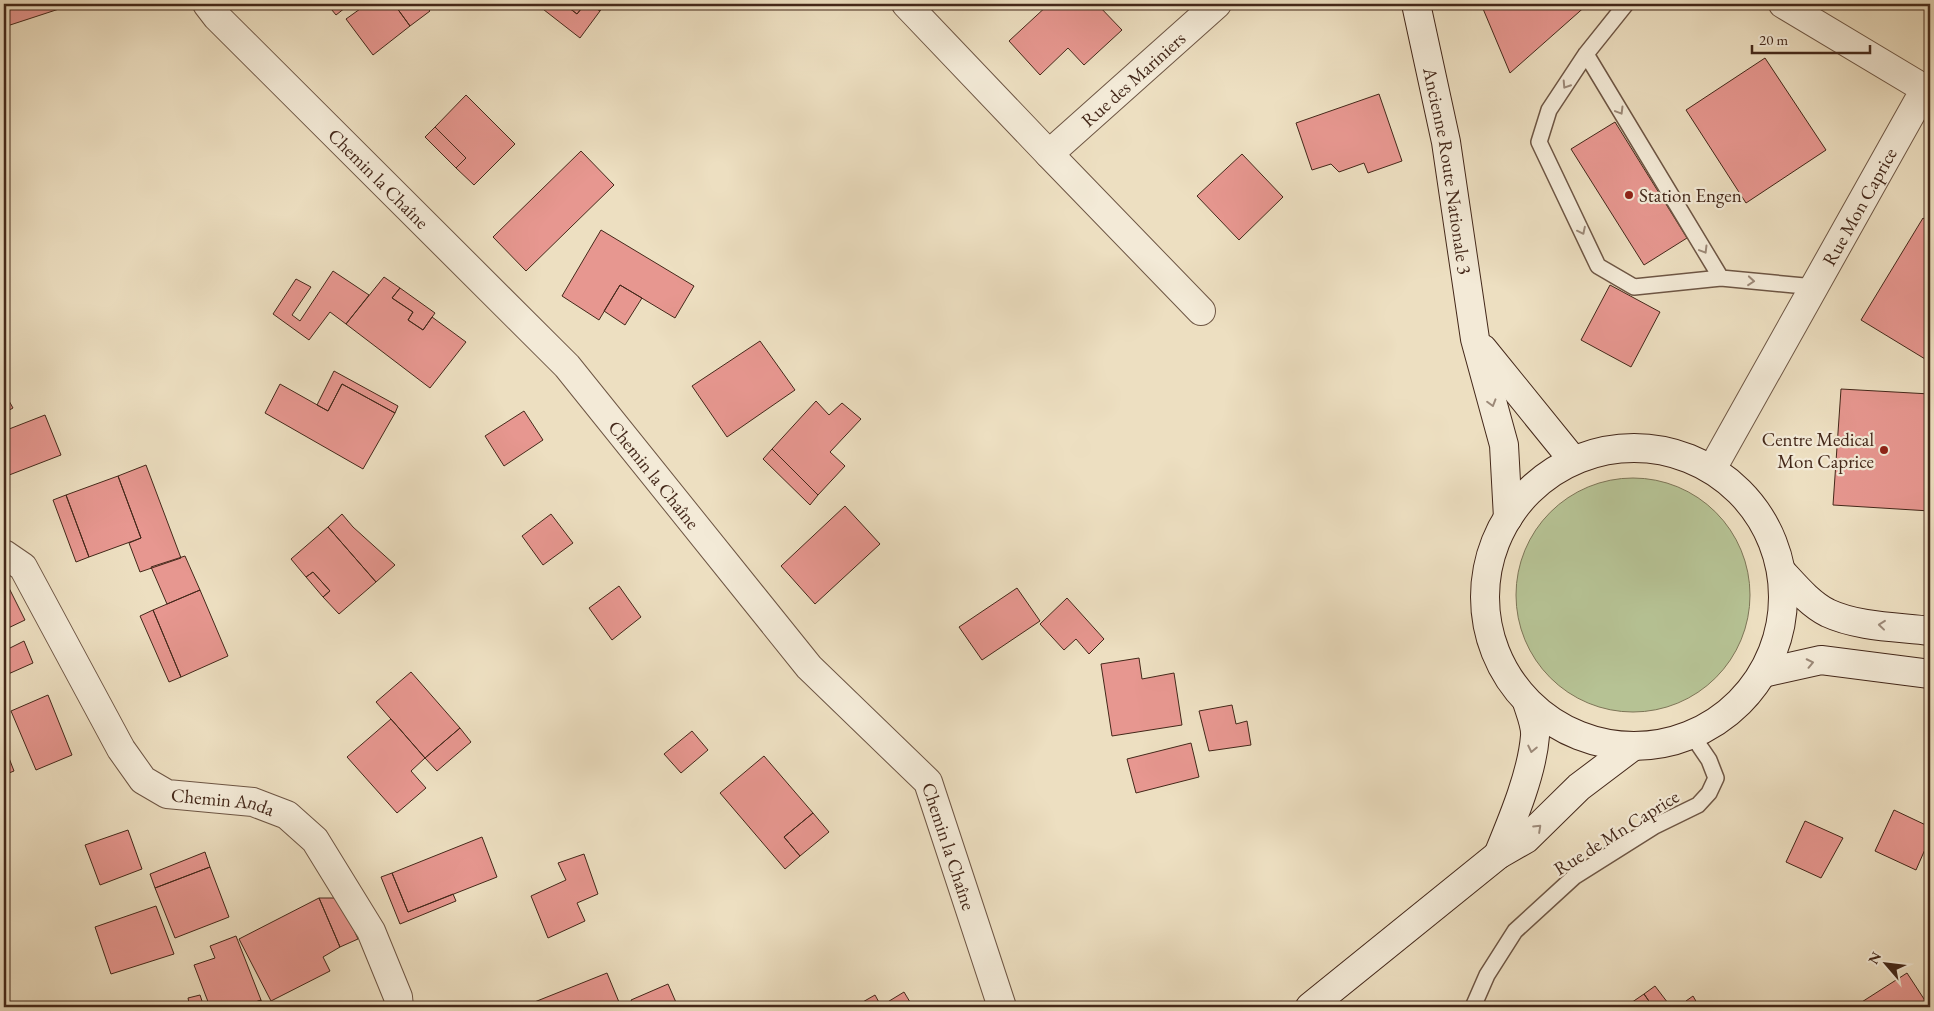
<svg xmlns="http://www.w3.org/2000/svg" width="1934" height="1011" font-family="'EB Garamond',serif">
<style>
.green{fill:#b6c294;stroke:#7d7557}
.building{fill:#e79790;stroke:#44281a}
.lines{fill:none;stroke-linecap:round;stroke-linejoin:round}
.service-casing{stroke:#6e5644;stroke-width:18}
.minor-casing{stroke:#6e5644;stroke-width:30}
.secondary-casing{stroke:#44281a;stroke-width:30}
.service{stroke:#f3ead7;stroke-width:15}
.minor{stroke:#f3ead7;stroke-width:28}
.secondary{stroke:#f3ead7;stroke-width:28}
.oneway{stroke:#9c8978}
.poi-dot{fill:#8f2418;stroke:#f3ead7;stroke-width:2}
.labels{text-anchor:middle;stroke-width:4.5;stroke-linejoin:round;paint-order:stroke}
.street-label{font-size:19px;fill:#44281a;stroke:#f3ead7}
.poi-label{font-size:19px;fill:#44281a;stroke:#f3ead7;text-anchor:start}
</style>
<rect width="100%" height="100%" fill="#eddfc1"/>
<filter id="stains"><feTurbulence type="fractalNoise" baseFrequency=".004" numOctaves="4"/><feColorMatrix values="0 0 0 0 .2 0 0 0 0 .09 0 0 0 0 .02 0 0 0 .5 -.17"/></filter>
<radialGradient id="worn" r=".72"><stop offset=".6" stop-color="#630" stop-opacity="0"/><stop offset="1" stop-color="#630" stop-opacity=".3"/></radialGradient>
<path class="green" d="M1516 595a117 117 0 1 1 234 0a117 117 0 1 1-234 0Z"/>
<path class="building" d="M 4,4 L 60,4 L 62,8 L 4,27 Z
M 327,4 L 350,4 L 336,15 Z
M 367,4 L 394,4 L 410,26 L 373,55 L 346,19 Z
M 394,4 L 424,4 L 430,11 L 410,26 Z
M 541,4 L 564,4 L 577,14 L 585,4 L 590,4 L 600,11 L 580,38 L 539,6 Z
M 564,4 L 585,4 L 577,14 Z
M 590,4 L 606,4 L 600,11 Z
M 1049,4 L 1068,4 L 1071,8 L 1076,4 L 1097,4 L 1122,30 L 1084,65 L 1068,48 L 1040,75 L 1009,41 Z
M 1481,4 L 1588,4 L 1510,73 Z
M 1765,58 L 1826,150 L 1746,203 L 1686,110 Z
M 1379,94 L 1402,161 L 1368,173 L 1364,163 L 1339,172 L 1331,164 L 1312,170 L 1296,123 Z
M 466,95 L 515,144 L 474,185 L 456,168 L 466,158 L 435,127 Z
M 1615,122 L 1687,238 L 1644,265 L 1571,149 Z
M 435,127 L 466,158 L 456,168 L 425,137 Z
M 581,151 L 614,185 L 526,271 L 493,237 Z
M 1242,154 L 1283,197 L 1239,240 L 1197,196 Z
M 1923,218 L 1930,223 L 1930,362 L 1861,320 Z
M 601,230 L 694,286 L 675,318 L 620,285 L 599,320 L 562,296 Z
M 333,271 L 369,295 L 346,324 L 330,312 L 309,340 L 273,314 L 296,279 L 311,287 L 292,315 L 300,321 Z
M 384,277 L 400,288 L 392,298 L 413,312 L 408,320 L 423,330 L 432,317 L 466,342 L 430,388 L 346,324 Z
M 620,285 L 642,298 L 625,325 L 604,311 Z
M 1610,285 L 1660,312 L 1631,367 L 1581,340 Z
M 400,288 L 435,313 L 423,330 L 408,320 L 413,312 L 392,298 Z
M 760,341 L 795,390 L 727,437 L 692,386 Z
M 334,371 L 398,406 L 395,413 L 342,384 L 328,411 L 317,405 Z
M 280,384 L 328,411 L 342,384 L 395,413 L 363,469 L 265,413 Z
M 1841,389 L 1930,394 L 1930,511 L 1833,505 Z
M 4,392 L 13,408 L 4,413 Z
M 816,401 L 829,415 L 842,403 L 861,419 L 830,452 L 845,466 L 818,495 L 772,449 Z
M 524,411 L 543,440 L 504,466 L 485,436 Z
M 45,415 L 61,455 L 4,477 L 4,431 Z
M 772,449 L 818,495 L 810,505 L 763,459 Z
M 146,465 L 181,558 L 140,572 L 129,543 L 141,538 L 118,476 Z
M 118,476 L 141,538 L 89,557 L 66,495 Z
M 66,495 L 89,557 L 76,562 L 53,500 Z
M 845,506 L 880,544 L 815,604 L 781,566 Z
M 342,514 L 353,527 L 395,565 L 376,582 L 328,527 Z
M 551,514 L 573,543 L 543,565 L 522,536 Z
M 328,527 L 376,582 L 339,614 L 323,597 L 330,591 L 313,572 L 306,577 L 291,559 Z
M 185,556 L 200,590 L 167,604 L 151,567 Z
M 313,572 L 330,591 L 323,597 L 306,577 Z
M 7,584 L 25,620 L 4,630 L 4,586 Z
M 619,586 L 641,617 L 612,640 L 589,608 Z
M 1017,588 L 1040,621 L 982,660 L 959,627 Z
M 200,590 L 228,656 L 181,677 L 153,610 Z
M 1067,598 L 1104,639 L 1089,654 L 1076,639 L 1064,650 L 1040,624 Z
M 153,610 L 181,677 L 169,682 L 140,616 Z
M 24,641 L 33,663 L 6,675 L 4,670 L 4,651 Z
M 1139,658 L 1142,679 L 1174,673 L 1182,725 L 1112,736 L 1101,664 Z
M 411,672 L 460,728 L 425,758 L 376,702 Z
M 48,695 L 72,755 L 36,770 L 11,711 Z
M 1232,705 L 1236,724 L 1247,721 L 1251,745 L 1209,751 L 1199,711 Z
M 391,719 L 425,758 L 411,771 L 426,788 L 397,813 L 347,757 Z
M 460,728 L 471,742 L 437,771 L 425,758 Z
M 692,731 L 708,750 L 681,773 L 664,754 Z
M 1191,743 L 1199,777 L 1136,793 L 1127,759 Z
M 4,745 L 14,771 L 4,775 Z
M 764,756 L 813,813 L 784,837 L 800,856 L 785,869 L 720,793 Z
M 1894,810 L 1930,827 L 1930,838 L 1916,870 L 1875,851 Z
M 813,813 L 829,832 L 800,856 L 784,837 Z
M 1805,821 L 1843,838 L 1821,878 L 1786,862 Z
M 128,830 L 142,869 L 100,885 L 85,845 Z
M 482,837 L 497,877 L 408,912 L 392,873 Z
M 205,852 L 210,867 L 155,888 L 150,874 Z
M 584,854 L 598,894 L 577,903 L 585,921 L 548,938 L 531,896 L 566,880 L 558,863 Z
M 210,867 L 229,917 L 175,938 L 155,888 Z
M 392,873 L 408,912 L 453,894 L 456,901 L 400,924 L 381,877 Z
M 319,898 L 339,898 L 358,939 L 340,947 Z
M 319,898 L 340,947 L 323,957 L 330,971 L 271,1001 L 239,939 Z
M 156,906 L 174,954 L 111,974 L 95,927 Z
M 236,936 L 261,1000 L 242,1007 L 210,1007 L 194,965 L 215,958 L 210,946 Z
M 607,973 L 621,1007 L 533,1007 L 532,1003 Z
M 1907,973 L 1926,1002 L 1930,999 L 1930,1007 L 1854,1007 Z
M 668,984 L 678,1007 L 634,1007 L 631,1000 Z
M 1655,986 L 1671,1007 L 1653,1007 L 1644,994 Z
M 904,992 L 913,1007 L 854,1007 L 875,995 L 881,1006 Z
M 1644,994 L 1653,1007 L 1625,1007 Z
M 200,995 L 204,1007 L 176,1007 L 189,1003 L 188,998 Z
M 1693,996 L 1697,1003 L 1700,1007 L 1691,1007 L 1686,1001 Z
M 261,1000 L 264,1007 L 242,1007 Z"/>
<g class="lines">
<defs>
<path id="service" d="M 1626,4 L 1586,54 L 1549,110 L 1539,142 L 1598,266 L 1634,287 L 1721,278 L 1815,287
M 1586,54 L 1721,278
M 1473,1007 L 1487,975 L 1515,931 L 1574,877 L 1655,826 L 1698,805 L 1709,793 L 1716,778 L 1709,760 L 1692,735"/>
<g id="minor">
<path id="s1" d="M 207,4 L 217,17 L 567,366 L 809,667 L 928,782 L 1002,1007"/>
<path id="s2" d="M 906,4 L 1049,154 L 1217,4"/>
<path d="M 1049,154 L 1201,311"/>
<path id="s3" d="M 1712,469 L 1925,89 L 1783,4"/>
<path id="s4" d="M 4,554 L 23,567 L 121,749 L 143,780 L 167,794 L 253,802 L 287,815 L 315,840 L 371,931 L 398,997 L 399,1007"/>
</g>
<g id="secondary">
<path id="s5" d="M 1416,4 L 1446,142 L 1475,339 L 1504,445 L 1508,518"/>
<path d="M 1483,349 L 1573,460"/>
<circle cx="1634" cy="597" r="149"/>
<path d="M 1782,572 C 1795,586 1810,604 1828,613 C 1858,627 1898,627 1930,631"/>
<path d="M 1763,673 L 1821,660 L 1930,674"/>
<path d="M 1498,855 C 1512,821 1532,774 1535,736 C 1536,726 1530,712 1527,702"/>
<path d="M 1310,1007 L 1498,855 L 1526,839 L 1579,787 L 1632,747"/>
</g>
</defs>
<use href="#service" class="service-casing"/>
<use href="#minor" class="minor-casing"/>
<use href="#secondary" class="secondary-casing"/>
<use href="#service" class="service"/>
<use href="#minor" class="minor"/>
<use href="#secondary" class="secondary"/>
</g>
<defs><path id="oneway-chevron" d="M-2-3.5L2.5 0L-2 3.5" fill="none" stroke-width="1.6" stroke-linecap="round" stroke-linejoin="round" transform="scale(1.25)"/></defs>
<g class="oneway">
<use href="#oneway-chevron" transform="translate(1566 85) rotate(123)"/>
<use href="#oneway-chevron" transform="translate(1620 111) rotate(59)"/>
<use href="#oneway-chevron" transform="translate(1582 231) rotate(64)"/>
<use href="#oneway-chevron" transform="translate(1704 250) rotate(59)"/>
<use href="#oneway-chevron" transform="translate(1751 281) rotate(5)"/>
<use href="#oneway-chevron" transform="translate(1492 403) rotate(74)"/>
<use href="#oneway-chevron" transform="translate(1882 625) rotate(-174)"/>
<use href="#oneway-chevron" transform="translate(1810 663) rotate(-12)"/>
<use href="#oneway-chevron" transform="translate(1532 749) rotate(102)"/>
<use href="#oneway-chevron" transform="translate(1538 828) rotate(-43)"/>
</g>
<g class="poi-dot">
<circle cx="1629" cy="195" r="5"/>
<circle cx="1884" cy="450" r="5"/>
</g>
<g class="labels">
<g class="street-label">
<text dy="7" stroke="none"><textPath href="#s2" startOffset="320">Rue des Mariniers</textPath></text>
<text dy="7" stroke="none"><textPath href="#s5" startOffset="170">Ancienne Route Nationale 3</textPath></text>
<text dy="7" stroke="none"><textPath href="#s1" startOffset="245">Chemin la Chaîne</textPath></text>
<text dy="7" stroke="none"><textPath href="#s3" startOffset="301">Rue Mon Caprice</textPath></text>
<text dy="7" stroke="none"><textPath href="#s1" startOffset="650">Chemin la Chaîne</textPath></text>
<text dy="7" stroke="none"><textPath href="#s4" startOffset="352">Chemin Anda</textPath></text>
<text transform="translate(1616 832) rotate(-32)" y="7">Rue de Mn Caprice</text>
<text dy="7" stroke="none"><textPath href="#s1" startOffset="1130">Chemin la Chaîne</textPath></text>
</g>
<g class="poi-label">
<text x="1639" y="202">Station Engen</text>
<text x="1874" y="446" text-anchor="end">Centre Medical<tspan x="1874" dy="22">Mon Caprice</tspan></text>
</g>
</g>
<rect width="1934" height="1011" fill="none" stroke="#eddfc1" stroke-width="20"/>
<rect x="5" y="5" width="1924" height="1001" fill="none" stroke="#44281a" stroke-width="2.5"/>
<rect x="10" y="10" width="1914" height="991" fill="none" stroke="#44281a"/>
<g transform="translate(1886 964) rotate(298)" stroke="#f3ead7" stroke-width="4" paint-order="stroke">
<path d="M0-4L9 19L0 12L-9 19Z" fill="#44281a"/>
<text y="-8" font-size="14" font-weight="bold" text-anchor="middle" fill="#44281a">N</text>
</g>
<path d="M1752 45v8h118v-8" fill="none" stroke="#44281a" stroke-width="2.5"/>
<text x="1759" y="45" font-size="15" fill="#44281a" stroke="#f3ead7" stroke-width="4" paint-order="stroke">20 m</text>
<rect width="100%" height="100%" filter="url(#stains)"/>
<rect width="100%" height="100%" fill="url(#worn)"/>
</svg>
